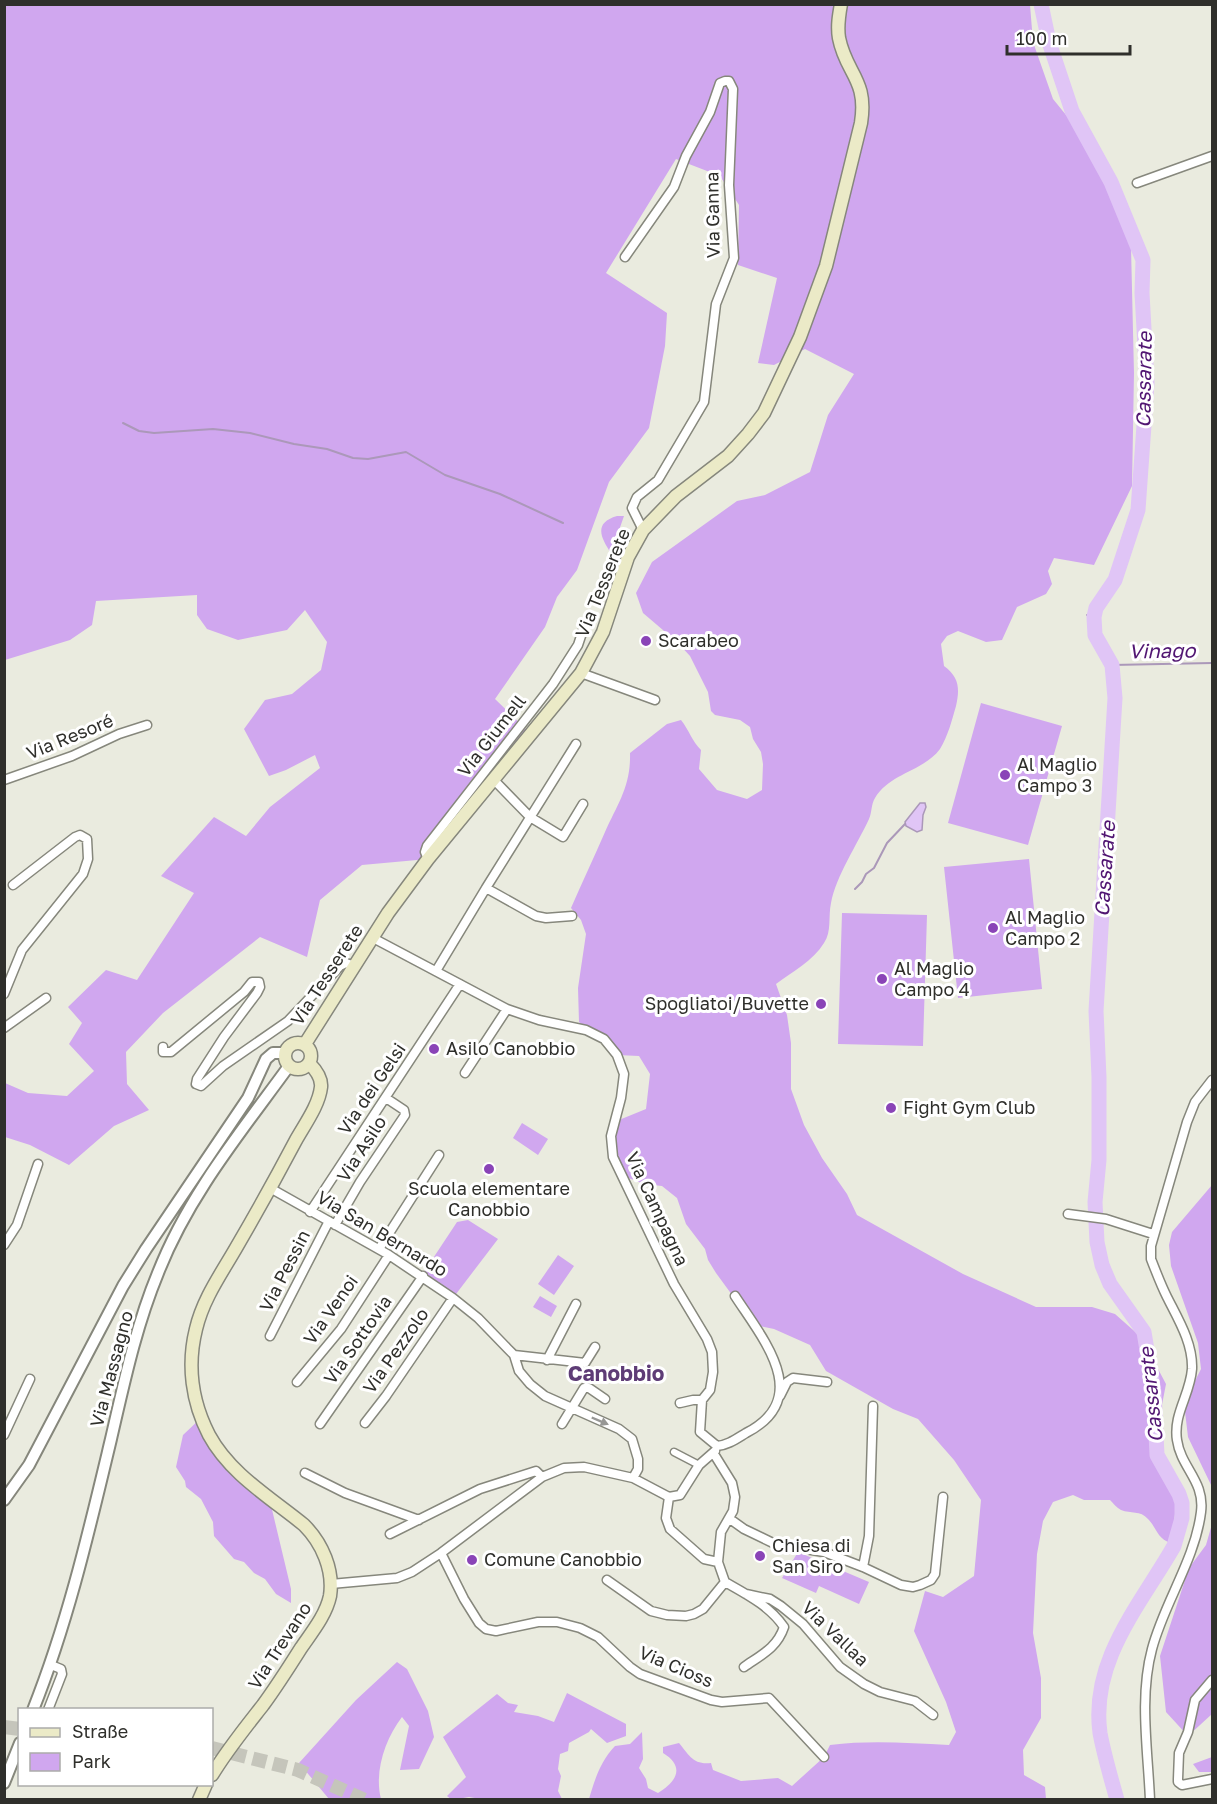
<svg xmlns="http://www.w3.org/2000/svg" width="1217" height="1804" font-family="'Golos Text',sans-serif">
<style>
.green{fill:#d0a7ef}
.water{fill:#e0c5f6;stroke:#ab98b9;stroke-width:1.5}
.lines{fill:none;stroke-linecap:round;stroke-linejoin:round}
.stream{stroke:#ab98b9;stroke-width:2}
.river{stroke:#e0c5f6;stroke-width:15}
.trunk-tunnel{stroke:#c5c5bb;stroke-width:14;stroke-dasharray:14 7;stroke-linecap:butt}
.pedestrian-casing{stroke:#86877c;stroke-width:9}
.minor-casing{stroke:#86877c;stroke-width:11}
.tertiary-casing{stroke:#86877c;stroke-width:14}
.secondary-casing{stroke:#86877c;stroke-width:15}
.pedestrian{stroke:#fff;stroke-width:6}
.minor{stroke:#fff;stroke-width:8}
.tertiary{stroke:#fff;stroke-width:10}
.secondary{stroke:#ebeac7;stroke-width:12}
.oneway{fill:#979795}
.poi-dot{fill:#8a44b7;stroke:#fff;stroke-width:2}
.labels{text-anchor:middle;stroke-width:6;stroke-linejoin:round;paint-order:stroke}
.street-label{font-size:18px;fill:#2f2f2b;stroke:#fff}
.poi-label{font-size:18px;fill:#2f2f2b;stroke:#fff;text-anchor:start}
.water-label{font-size:20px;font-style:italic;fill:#511672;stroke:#fff}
.quarter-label{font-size:21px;font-weight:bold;fill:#5e3c76;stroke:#fff}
</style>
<rect width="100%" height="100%" fill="#eaebdf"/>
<path class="green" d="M 4,5 L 1030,5 L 1033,42 L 1053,99 L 1075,126 L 1116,201 L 1131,247 L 1134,373 L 1132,486 L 1094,565 L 1054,558 L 1048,571 L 1052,584 L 1046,594 L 1017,607 L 1002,640 L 986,642 L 958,631 L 947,636 L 941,644 L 944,666 C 959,677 960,688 956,706 C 952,720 948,736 940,749 C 924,771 890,773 875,798 C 871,804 872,813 869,819 C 857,845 836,876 831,903 C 828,917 832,931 824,943 C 813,961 792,972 776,984 L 787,1015 L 791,1043 L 791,1089 L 804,1125 L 822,1158 L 847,1194 L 857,1215 L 963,1274 L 1036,1307 L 1092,1307 L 1115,1314 L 1141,1337 L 1166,1384 L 1160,1415 L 1158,1449 L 1178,1492 L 1171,1543 C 1157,1539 1157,1528 1148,1519 C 1140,1510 1131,1514 1121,1510 C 1117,1508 1113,1503 1110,1500 L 1084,1500 L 1073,1495 L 1053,1502 L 1043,1521 L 1037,1554 L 1033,1633 L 1041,1678 L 1041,1718 L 1023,1750 L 1024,1775 L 1045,1787 L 1046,1799 L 589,1799 C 595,1779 600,1762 615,1746 L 630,1744 L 642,1732 L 643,1759 L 639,1768 L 646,1779 L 648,1788 L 658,1793 C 676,1782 686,1767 663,1753 L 663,1747 L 679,1743 C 689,1755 693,1765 711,1763 L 713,1770 L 741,1781 L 778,1778 L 792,1786 L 824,1757 L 830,1745 C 870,1740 908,1743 949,1745 L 956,1732 L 946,1702 L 914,1631 L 925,1591 L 943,1597 L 974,1576 L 981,1500 L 954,1460 L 918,1419 L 893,1409 L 826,1371 L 810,1345 L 774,1329 L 754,1325 L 716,1273 L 708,1260 L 705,1249 L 686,1224 L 677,1198 L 662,1186 L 644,1184 L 626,1177 C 617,1151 612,1147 619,1120 L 646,1109 L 650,1074 L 639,1056 L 617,1055 L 579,1022 L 578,988 L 586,934 L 581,920 L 571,908 C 582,883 594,857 605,832 C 618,803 631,786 630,753 L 667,724 L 681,720 C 689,730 692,741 701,750 L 699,769 L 717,790 L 747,799 L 762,790 L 763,764 L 761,752 L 753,739 L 750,727 L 740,720 L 715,715 L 711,711 L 708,692 L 690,656 L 677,642 L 643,613 L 636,593 L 652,562 L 737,501 L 765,495 L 810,472 L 828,415 L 854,374 L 805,349 L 774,365 L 758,363 L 777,278 L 738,265 L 739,205 L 720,176 L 676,159 L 606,273 L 667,313 L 665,346 L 649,428 L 609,482 L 577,570 L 557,597 L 545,627 L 495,699 L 531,734 L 428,859 L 362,865 L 320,900 L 307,957 L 260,937 L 163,1013 L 126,1052 L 127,1084 L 149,1110 L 114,1126 L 69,1165 L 30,1145 L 5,1137 L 5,1083 L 28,1093 L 67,1096 L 94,1071 L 69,1044 L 82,1023 L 68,1007 L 106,970 L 137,980 L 194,893 L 161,876 L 214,817 L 246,836 L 270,807 L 320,768 L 315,755 L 286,770 L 269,776 L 244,729 L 265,700 L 292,694 L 321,670 L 327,642 L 305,610 L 287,630 L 238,640 L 207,629 L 197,615 L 197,595 L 96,601 L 92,625 L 70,640 L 5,660 Z
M 617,516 L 624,516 L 611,553 C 601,538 593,523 617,516 Z
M 981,703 L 1062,726 L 1028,845 L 948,823 Z
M 1029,859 L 1042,989 L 958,998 L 944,867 Z
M 842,913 L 927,915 L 923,1046 L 838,1044 Z
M 522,1123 L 548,1139 L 538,1155 L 513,1138 Z
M 1212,1185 L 1212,1498 L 1212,1487 L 1188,1437 L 1184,1403 L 1201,1369 L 1198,1343 L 1171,1266 L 1169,1245 L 1172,1232 Z
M 468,1220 L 498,1239 L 453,1298 L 422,1275 L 457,1222 Z
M 558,1255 L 574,1266 L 554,1295 L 538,1284 Z
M 540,1296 L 557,1306 L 551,1317 L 533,1307 Z
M 201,1418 L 209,1434 L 269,1497 L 291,1589 L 291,1603 L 276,1594 L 265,1579 L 254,1573 L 244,1562 L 234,1559 L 214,1536 L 213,1522 L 201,1499 L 186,1487 L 185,1481 L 176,1467 L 183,1435 Z
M 1212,1524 L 1211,1613 L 1212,1714 L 1188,1736 L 1166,1712 L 1160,1656 L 1189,1568 L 1206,1545 Z
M 798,1552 L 869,1582 L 859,1604 L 819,1586 L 816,1593 L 782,1578 Z
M 397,1662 L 407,1669 L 428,1711 L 434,1737 L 419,1769 L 400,1770 L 409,1726 L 402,1717 C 385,1739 374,1772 381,1799 L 329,1799 L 299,1763 L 356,1700 Z
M 567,1693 L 626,1724 L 626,1736 L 607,1743 L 591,1729 L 589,1732 L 569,1743 L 568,1751 L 560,1754 L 558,1769 L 561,1776 L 558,1791 L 562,1799 L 486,1800 L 469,1797 L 452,1800 L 447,1796 L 466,1777 L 443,1737 L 497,1694 L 508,1703 L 518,1705 L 514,1712 L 538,1716 L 554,1722 Z
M 1212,1757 L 1212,1772 L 1199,1772 L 1193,1764 Z"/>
<path class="water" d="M 920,803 L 925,803 L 926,807 L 923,815 L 922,830 L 917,832 L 906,826 L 905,822 Z"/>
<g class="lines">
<path class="stream" d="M 123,423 L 139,431 L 154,433 L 213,429 L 250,433 L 294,444 L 327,449 L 353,458 L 368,459 L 406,452 L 445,475 L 500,494 L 563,523
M 1087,615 L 1094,617
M 1112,665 L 1212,663
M 855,889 L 862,882 L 866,874 L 874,868 L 887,843 L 905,824"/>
<path class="river" d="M 1041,4 L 1049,42 L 1072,111 L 1111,182 L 1143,260 L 1142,293 L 1147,383 L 1138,510 L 1115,580 L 1096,608 L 1094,617 L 1095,635 L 1112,665 L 1115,698 L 1096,1011 L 1099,1077 L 1099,1160 L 1095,1202 L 1097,1242 L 1102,1265 L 1110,1284 L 1144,1332 L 1154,1392 L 1157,1455 L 1179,1494 L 1182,1503 L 1182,1518 L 1174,1546 C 1141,1604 1090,1660 1100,1733 C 1104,1755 1111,1778 1117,1800"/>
<path class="trunk-tunnel" d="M 4,1727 L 20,1729
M 212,1748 L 298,1770 L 365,1800"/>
<defs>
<path id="pedestrian" d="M 674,1452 L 699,1465"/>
<path id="minor" d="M 1137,183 L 1212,156
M 625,257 L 674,187 L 686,156 L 710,112 L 720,83 L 725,81 L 729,81 L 733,89 L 729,185 L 734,258 L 716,304 L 704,402 L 658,480 L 637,497 L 632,508 L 643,530
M 581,673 L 655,700
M 493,779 L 530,817 L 563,837 L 583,804
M 4,780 L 72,756 L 119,734 L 147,725
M 428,859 L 425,852 L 427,846 L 553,684 L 578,645 L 583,630
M 572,916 L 546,918 L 536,916 L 486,888 L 576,744
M 373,938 L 507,1009 L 539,1020 L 586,1030 L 604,1039 L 617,1055 L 624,1074 L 621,1098 L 611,1136 L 613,1157 L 674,1284 L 707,1339 L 712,1352 L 713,1372 L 710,1390 L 702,1400 L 700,1432 L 717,1446
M 436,971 L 486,888
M 4,994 L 22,950 L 83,874 L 88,859 L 87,839 L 80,835 L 75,837 L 13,885
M 4,1028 L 46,998
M 163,1047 L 163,1052 L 171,1052 L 244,992 L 252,982 L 259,982 L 260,987 L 257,993 L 224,1037 L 197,1079 L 196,1084 L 201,1086 L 223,1066 L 288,1021 L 340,966 L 346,963 L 355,966
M 465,1073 L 507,1009
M 270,1188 L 389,1255 L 453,1298 L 478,1318 L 508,1349 L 514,1355 L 519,1371 L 530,1384 L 545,1396 L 619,1429 L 632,1439 L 638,1459 L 638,1469 L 633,1478
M 310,1212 L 460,984
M 1068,1214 L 1106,1219 L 1153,1234
M 335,1225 L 360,1182 L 405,1115 L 404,1110 L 386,1098
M 4,1245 L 17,1225 L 38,1164
M 379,1249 L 439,1155
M 270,1336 L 329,1221
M 514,1355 L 585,1363 L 595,1347
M 547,1360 L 576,1304
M 297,1382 L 341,1329 L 389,1255
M 780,1396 L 787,1382 L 793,1378 L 827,1382
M 680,1403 L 693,1400 L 702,1400
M 365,1423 L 386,1396 L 453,1298
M 320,1424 L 423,1276
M 562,1424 L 584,1388 L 589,1388 L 605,1399
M 4,1435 L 30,1379
M 717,1446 C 728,1445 736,1439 746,1433 C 814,1398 763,1339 735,1296
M 305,1473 L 345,1493 L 419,1520
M 669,1497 L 666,1518 L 670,1529 L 704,1559 L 718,1562
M 669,1497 L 680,1495 L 699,1465 L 715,1451
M 730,1519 L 744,1529 L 775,1544 L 824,1552 L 863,1567 L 901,1585 L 913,1587 L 920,1585 L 931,1580 L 935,1574 L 943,1497
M 390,1534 L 480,1489 L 536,1471 L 542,1477
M 441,1553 L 464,1599 L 479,1623 L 486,1629 L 496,1631 L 538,1622 L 557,1622 L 580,1628 L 598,1637 L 630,1667 L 640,1674 L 711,1700 L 722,1702 L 769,1698 L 824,1757
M 863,1567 L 869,1536 L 873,1406
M 607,1580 L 651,1611 L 667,1615 L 686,1616 L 694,1614 L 703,1609 L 725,1582 L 718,1562 L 721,1532 L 733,1511 L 735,1497 L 732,1483 L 714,1454
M 725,1582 C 746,1594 770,1606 784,1627 C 777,1648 761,1655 744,1667
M 331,1584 L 397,1578 L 412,1572 L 441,1553 L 542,1477 L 564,1468 L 584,1467 L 633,1478 L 669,1497
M 746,1594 L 770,1599 L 781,1606 L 803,1624 L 840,1667 L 864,1684 L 880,1692 L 915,1701 L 933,1715
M 1212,1680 L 1195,1700 L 1188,1732 L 1179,1753 L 1178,1779 L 1178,1782 L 1182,1785 L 1212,1779
M 48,1710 L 62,1674 L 61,1669 L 51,1665
M 1150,1800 C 1148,1751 1139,1697 1152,1649 C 1164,1603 1195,1560 1201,1512 C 1205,1481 1181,1468 1177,1440 C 1173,1414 1190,1395 1192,1369 C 1193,1343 1178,1319 1167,1297 C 1161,1285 1156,1272 1151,1259 L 1151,1246 L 1187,1122 L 1195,1102 L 1212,1080"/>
<path id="tertiary" d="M 4,1500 L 29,1465 L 123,1286 L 146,1249 L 248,1098 L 266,1059 L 273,1053 L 285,1053
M 33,1710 C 68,1622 89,1531 111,1439 C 124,1383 136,1326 158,1273 C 188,1196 241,1132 289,1066
M 4,1783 L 20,1743"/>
<path id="secondary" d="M285 1056a13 13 0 1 1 26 0a13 13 0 1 1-26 0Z
M 305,1044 L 388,913 L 428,859 L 581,673 L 603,632 L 628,557 L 643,530 L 676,496 L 728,456 L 748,434 L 764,413 L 800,337 L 826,266 L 861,123 C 868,79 846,74 839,38 C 837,26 839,15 841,4
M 212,1775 C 227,1750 245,1728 263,1705 C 277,1686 289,1667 301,1648 C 312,1632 326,1615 330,1596 C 334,1570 322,1543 304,1525 C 271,1498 230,1474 209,1435 C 192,1402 187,1365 196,1329 C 203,1299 221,1274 236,1248 C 257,1212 277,1176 296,1140 C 305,1124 319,1105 321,1087 C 322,1077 315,1069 309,1063
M 199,1800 L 206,1784"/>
</defs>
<use href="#pedestrian" class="pedestrian-casing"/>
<use href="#minor" class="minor-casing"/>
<use href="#tertiary" class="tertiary-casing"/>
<use href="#secondary" class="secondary-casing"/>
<use href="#pedestrian" class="pedestrian"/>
<use href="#minor" class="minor"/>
<use href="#tertiary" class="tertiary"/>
<use href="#secondary" class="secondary"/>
</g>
<defs><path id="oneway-solid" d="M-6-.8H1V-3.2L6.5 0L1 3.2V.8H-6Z" transform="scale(1.5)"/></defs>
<use class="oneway" href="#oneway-solid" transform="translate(600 1421) rotate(23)"/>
<g class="poi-dot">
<circle cx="646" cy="641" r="6"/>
<circle cx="1005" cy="775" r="6"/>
<circle cx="993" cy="928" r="6"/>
<circle cx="882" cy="979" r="6"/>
<circle cx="821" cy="1004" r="6"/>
<circle cx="434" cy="1049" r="6"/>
<circle cx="891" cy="1108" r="6"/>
<circle cx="489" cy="1169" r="6"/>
<circle cx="760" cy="1556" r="6"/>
<circle cx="472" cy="1560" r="6"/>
</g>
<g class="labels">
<g class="street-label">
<text transform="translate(713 215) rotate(-91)" y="6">Via Ganna</text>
<text transform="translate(603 583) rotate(-68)" y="6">Via Tesserete</text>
<text transform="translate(492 736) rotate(-52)" y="6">Via Giumell</text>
<text transform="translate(70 737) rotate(-22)" y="6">Via Resoré</text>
<text transform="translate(327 975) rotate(-57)" y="6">Via Tesserete</text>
<text transform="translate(372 1089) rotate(-56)" y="6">Via dei Gelsi</text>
<text transform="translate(362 1149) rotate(-57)" y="6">Via Asilo</text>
<text transform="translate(657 1209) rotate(65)" y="6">Via Campagna</text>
<text transform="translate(382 1234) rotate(31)" y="6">Via San Bernardo</text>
<text transform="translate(285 1271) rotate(-63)" y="6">Via Pessin</text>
<text transform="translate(331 1310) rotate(-55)" y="6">Via Venoi</text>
<text transform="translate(358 1340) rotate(-55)" y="6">Via Sottovia</text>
<text transform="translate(396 1351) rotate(-55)" y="6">Via Pezzolo</text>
<text transform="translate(112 1369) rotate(-75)" y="6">Via Massagno</text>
<text transform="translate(835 1634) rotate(44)" y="6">Via Vallaa</text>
<text transform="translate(280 1646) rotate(-57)" y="6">Via Trevano</text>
<text transform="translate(676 1667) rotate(23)" y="6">Via Cioss</text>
</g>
<g class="poi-label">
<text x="658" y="647">Scarabeo</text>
<text x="1017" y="771">Al Maglio<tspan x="1017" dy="21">Campo 3</tspan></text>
<text x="1005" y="924">Al Maglio<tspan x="1005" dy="21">Campo 2</tspan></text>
<text x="894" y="975">Al Maglio<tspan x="894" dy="21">Campo 4</tspan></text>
<text x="809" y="1010" text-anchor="end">Spogliatoi/Buvette</text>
<text x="446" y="1055">Asilo Canobbio</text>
<text x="903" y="1114">Fight Gym Club</text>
<text x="489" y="1195" text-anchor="middle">Scuola elementare<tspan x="489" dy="21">Canobbio</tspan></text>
<text x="772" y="1552">Chiesa di<tspan x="772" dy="21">San Siro</tspan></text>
<text x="484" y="1566">Comune Canobbio</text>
</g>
<g class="water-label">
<text transform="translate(1144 380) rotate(-89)" y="7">Cassarate</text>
<text transform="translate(1162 651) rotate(-1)" y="7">Vinago</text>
<text transform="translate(1105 869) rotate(-86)" y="7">Cassarate</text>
<text transform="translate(1151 1395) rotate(-96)" y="7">Cassarate</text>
</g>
<g class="quarter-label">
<text x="616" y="1381">Canobbio</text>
</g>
</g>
<rect width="1217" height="1804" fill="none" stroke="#2f2f2b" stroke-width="12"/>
<rect x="18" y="1708" width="195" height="78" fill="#ffffff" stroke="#acacaa" stroke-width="1.5"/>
<rect x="30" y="1728" width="30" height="9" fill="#ebeac7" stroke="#acacaa" stroke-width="1.5"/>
<text x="72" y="1738" font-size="18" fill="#2f2f2b">Straße</text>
<rect x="30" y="1753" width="30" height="18" fill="#d0a7ef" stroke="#acacaa" stroke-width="1.5"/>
<text x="72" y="1768" font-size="18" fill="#2f2f2b">Park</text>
<path d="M1007 45v9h123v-9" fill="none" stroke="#2f2f2b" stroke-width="3"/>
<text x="1016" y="45" font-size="18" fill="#2f2f2b" stroke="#ffffff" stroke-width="4.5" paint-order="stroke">100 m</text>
</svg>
